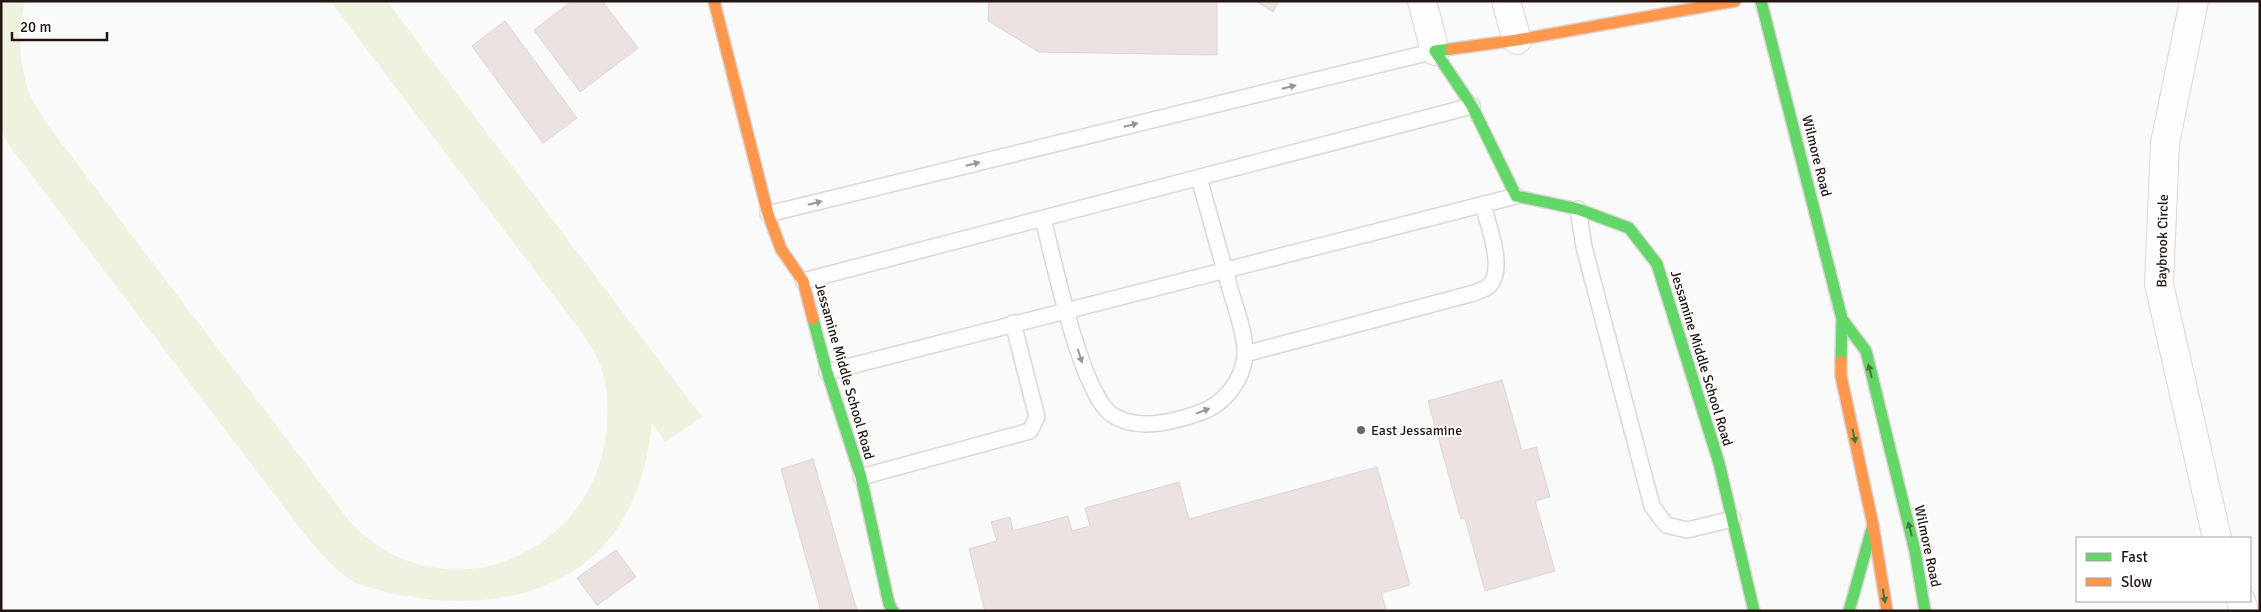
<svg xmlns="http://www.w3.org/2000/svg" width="2261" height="612" font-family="Signika,sans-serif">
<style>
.green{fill:#eef3df}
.building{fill:#ebe1e0;stroke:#dcd5d5}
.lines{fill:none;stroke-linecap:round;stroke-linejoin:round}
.lane-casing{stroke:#ddd6d4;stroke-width:18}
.street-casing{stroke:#ddd6d4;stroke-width:30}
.fast-casing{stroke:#ddd6d4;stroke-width:14}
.slow-casing{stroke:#ddd6d4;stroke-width:14}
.lane{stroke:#fefefe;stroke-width:15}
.street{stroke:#fefefe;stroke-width:28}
.fast{stroke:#63d668;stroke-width:11}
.slow{stroke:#ff974d;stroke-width:11}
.oneway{fill:#9b9694}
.oneway2{fill:#43763d}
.poi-dot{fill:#6e6663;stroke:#fff;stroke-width:2}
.labels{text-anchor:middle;stroke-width:4;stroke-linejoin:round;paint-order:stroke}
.street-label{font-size:14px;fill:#231612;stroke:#fff}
.poi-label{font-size:14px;fill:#231612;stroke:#fff;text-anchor:start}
</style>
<rect width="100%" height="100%" fill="#fafafa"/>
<path class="green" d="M 1,1 L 25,1 C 17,30 19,69 31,97 C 35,106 42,115 47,124 L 340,509 C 351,523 363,536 378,546 C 478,610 605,535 607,419 C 608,398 606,375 596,356 C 592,347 586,339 580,330 L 330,1 L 387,1 L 702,417 L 665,442 L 652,423 C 648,463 637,502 612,536 C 553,612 439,612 356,583 C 336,572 321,553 306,536 L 11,148 L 1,131 Z"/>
<path class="building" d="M 572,1 L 602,1 L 638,48 L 580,92 L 534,30 Z
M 989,1 L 1217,1 L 1217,55 L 1039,52 L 988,21 Z
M 1256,1 L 1279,1 L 1273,12 Z
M 505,21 L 577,118 L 543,143 L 472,46 Z
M 1502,380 L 1522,451 L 1536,447 L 1550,497 L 1535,501 L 1555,571 L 1485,591 L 1465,518 L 1461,519 L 1428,401 Z
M 813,459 L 857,611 L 821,611 L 781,469 Z
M 1377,467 L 1410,585 L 1381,593 L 1386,609 L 1378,611 L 985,611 L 969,549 L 997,541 L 991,522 L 1010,517 L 1013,531 L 1068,516 L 1072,531 L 1090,526 L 1085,508 L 1179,482 L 1189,519 Z
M 616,550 L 636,577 L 597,605 L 577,578 Z"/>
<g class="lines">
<defs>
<path id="lane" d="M 1578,209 L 1584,247 L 1652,506 L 1666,525 L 1687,530 L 1733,519
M 768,214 L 1435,51
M 1043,219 C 1054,261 1080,390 1111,414 C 1136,432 1173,422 1199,413 C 1223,405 1243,382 1245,354 C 1246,336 1236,309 1231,292 C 1220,254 1210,216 1199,178
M 803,281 L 1472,106
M 1245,354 L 1474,293 C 1478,291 1486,289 1489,286 C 1506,269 1488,225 1483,205
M 827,372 L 1516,196
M 861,477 L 1030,431 L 1037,417 L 1013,323"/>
<path id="street" d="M 1422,1 L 1435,51
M 1506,1 L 1517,40
M 2194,1 L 2165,143 L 2159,284 L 2217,538
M 2241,601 L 2244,611"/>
<path id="fast" d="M 1761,1 L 1842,319 L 1841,361
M 1451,49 L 1435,51 L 1472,106 L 1516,196 L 1578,209 L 1629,228 L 1657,264 L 1719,463 L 1754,611
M 813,319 L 827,372 L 861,477 L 889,604 L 893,611
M 1842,319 L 1866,351 L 1915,551 L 1925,611
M 1849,611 L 1873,525"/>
<path id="slow" d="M 714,1 L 768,214 L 781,249 L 803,281 L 813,319
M 1451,49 L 1517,40 L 1735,1
M 1841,361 L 1841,376 L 1873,525 L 1887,611"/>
</defs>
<use href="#lane" class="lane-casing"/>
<use href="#street" class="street-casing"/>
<use href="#fast" class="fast-casing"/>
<use href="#slow" class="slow-casing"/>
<use href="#lane" class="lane"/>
<use href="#street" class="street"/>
<use href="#fast" class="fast"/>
<use href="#slow" class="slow"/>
</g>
<defs><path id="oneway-solid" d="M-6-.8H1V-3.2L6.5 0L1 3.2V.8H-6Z" transform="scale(1.25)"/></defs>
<g class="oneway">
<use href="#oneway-solid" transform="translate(1289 87) rotate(-14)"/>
<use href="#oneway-solid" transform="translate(1131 125) rotate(-14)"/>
<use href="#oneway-solid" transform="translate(973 164) rotate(-14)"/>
<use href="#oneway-solid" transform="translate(815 203) rotate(-14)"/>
<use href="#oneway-solid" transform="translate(1080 356) rotate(72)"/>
<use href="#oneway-solid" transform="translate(1203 411) rotate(-21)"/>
</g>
<g class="oneway2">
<use href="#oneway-solid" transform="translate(1870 371) rotate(-104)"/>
<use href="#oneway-solid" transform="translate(1854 436) rotate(78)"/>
<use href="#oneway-solid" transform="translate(1910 529) rotate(-104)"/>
<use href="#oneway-solid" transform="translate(1884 596) rotate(81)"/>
</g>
<circle class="poi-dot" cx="1361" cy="430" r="5"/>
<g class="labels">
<g class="street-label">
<text transform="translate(1817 156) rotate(76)" y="5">Wilmore Road</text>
<text transform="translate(2162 241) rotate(-89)" y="5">Baybrook Circle</text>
<text transform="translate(1702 358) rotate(73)" y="5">Jessamine Middle School Road</text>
<text transform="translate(845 371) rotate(74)" y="5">Jessamine Middle School Road</text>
<text transform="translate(1928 546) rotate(78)" y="5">Wilmore Road</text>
</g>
<g class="poi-label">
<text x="1371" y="435">East Jessamine</text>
</g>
</g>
<rect width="2261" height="612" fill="none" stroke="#231612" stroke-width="5"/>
<rect x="2076" y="537" width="175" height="65" fill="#ffffff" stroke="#a7a2a0"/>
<rect x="2086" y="553" width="25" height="8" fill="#63d668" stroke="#a7a2a0"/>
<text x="2121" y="562" font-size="15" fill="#231612">Fast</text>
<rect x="2086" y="578" width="25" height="8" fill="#ff974d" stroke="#a7a2a0"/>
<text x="2121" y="587" font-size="15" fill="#231612">Slow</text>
<path d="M12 32v8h95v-8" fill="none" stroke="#231612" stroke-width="2.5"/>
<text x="20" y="32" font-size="15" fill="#231612" stroke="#ffffff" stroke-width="4" paint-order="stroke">20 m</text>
</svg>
